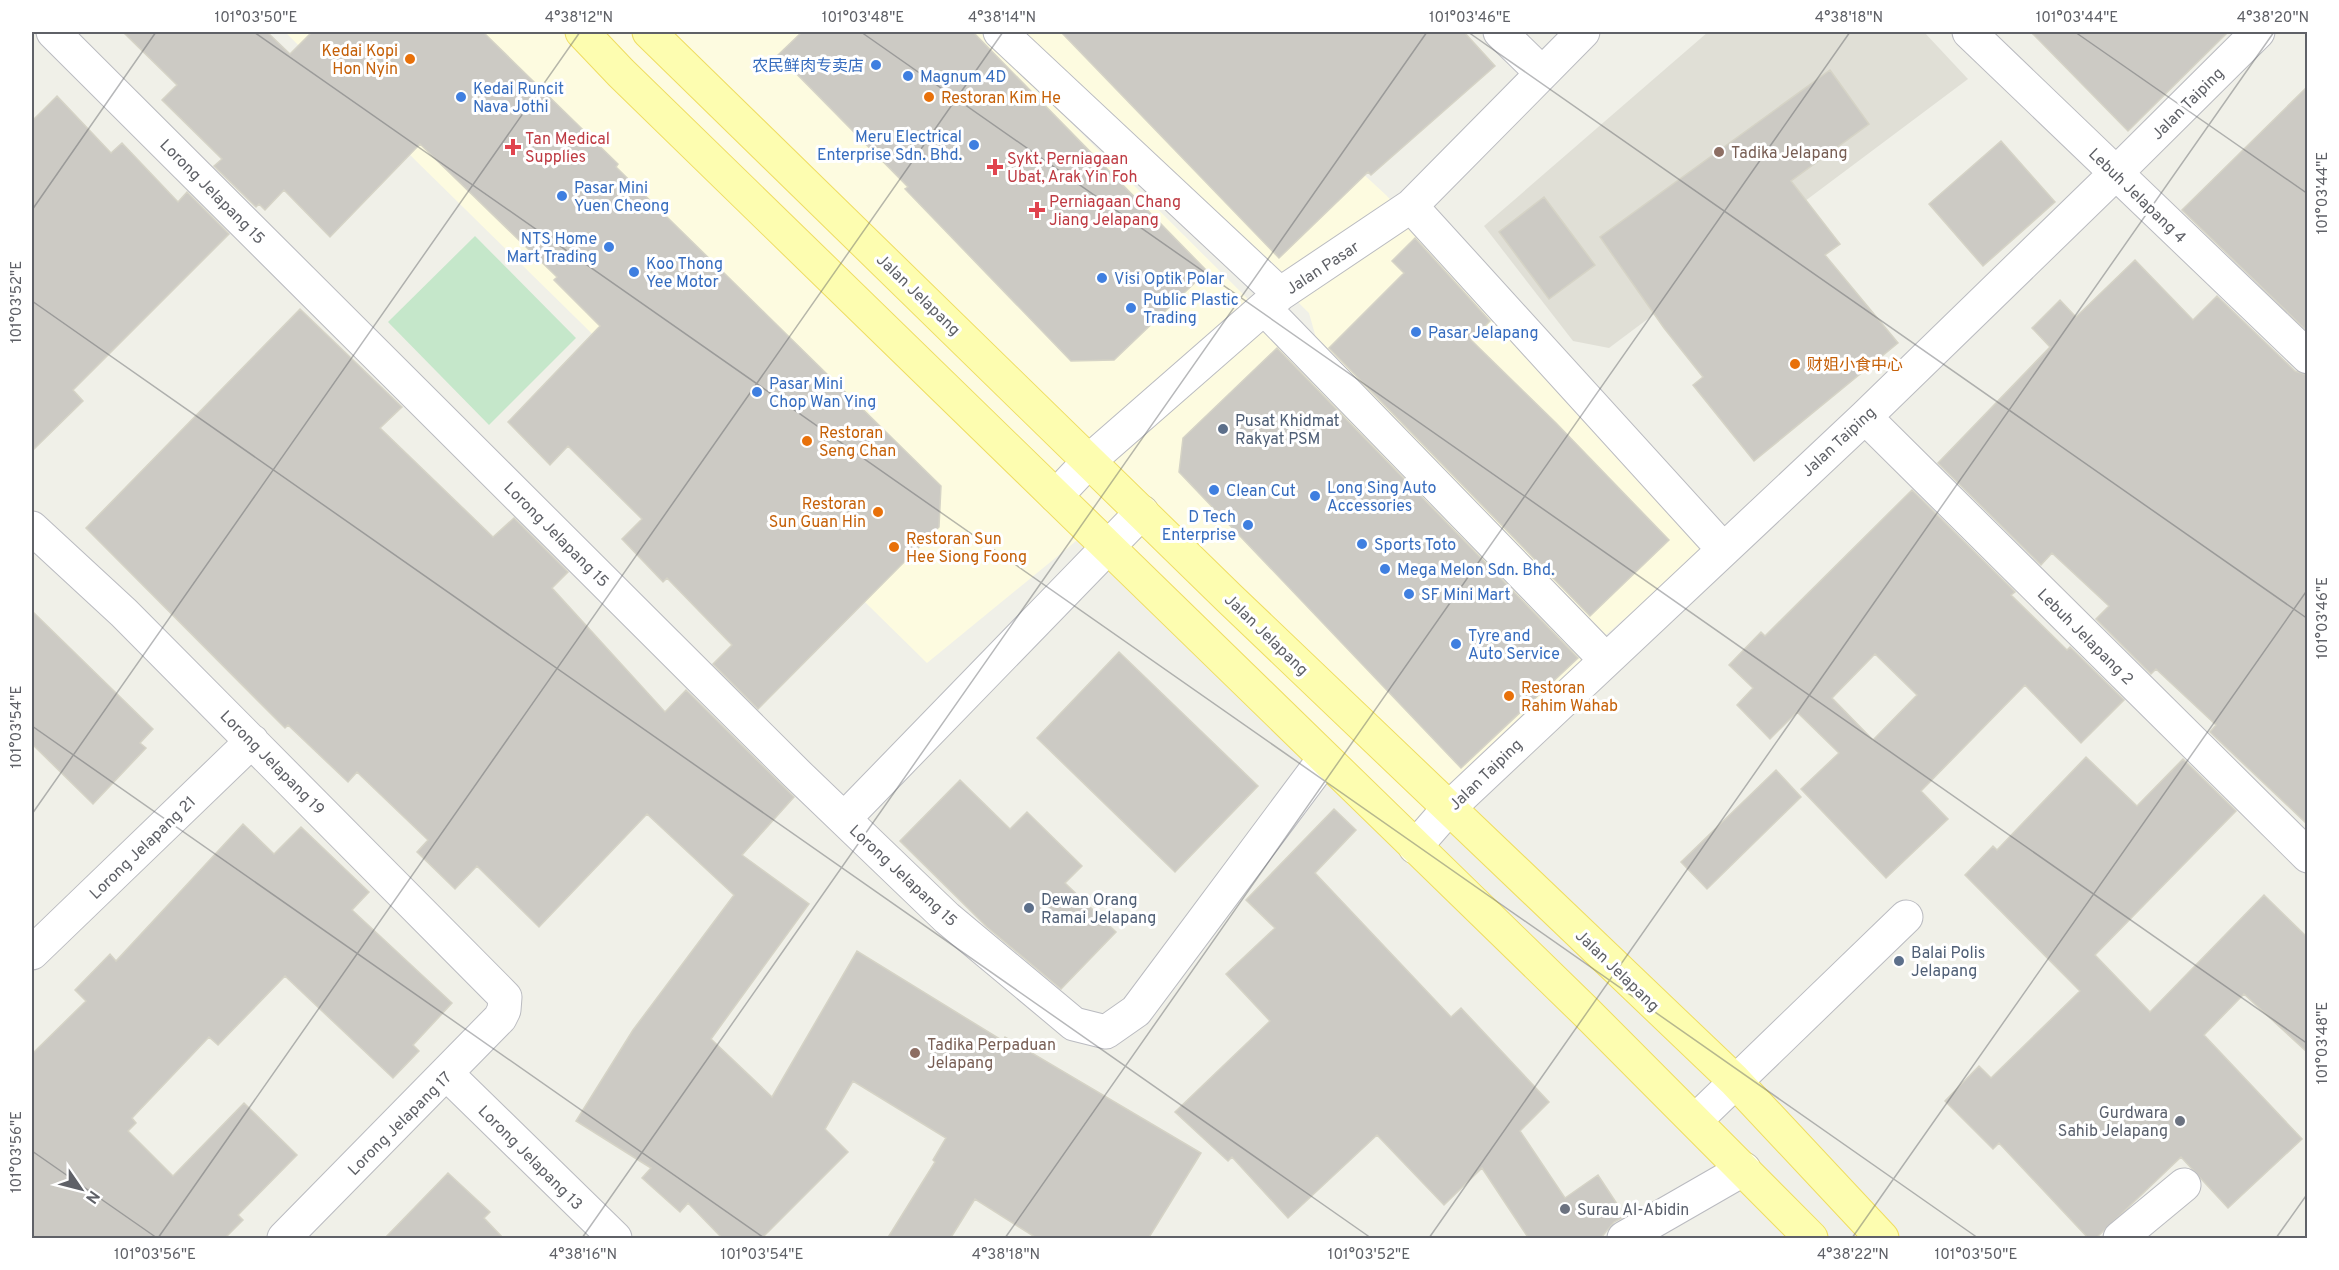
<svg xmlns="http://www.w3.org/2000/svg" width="2339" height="1270" font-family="Overpass,'Noto Sans SC',sans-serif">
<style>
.commercial{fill:#fdfbe0}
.education{fill:#e0dfd6}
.green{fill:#c5e7ca}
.building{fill:#cccac4;stroke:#d5d3c6;stroke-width:1.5;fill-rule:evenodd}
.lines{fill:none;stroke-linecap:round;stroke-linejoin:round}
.minor-casing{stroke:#babbc0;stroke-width:35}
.major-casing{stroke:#efdd62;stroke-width:35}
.minor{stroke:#fff;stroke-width:33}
.major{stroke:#fdfdb0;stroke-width:33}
.ticks{fill:none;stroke:#5f6167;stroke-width:1.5;stroke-opacity:0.45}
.food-dot{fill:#e8710a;stroke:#fff;stroke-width:2}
.shop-dot{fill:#3f7fe0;stroke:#fff;stroke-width:2}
.health-dot{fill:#e0444e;stroke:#fff;stroke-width:2}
.education-dot{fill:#8d6e63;stroke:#fff;stroke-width:2}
.service-dot{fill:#5c6f8a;stroke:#fff;stroke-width:2}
.worship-dot{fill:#6b7280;stroke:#fff;stroke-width:2}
.labels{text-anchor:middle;stroke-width:6;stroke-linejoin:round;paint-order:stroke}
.food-label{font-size:16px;fill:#c56008;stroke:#fff;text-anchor:start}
.shop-label{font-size:16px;fill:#366cbe;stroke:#fff;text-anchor:start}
.street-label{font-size:16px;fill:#5f6167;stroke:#fff}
.health-label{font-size:16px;fill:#be3a42;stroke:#fff;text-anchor:start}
.education-label{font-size:16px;fill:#785e54;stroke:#fff;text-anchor:start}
.service-label{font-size:16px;fill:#4e5e75;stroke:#fff;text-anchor:start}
.worship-label{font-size:16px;fill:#5b616d;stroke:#fff;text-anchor:end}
.neatline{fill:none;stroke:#5f6167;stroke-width:2}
.ticks-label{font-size:15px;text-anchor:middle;fill:#5f6167}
</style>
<rect width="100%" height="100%" fill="#f0f0e8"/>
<path class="commercial" d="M 285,32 L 980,32 L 1610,660 L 1411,852 L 1087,532 L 927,663 Z
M 1023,32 L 1209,32 L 1386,195 L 1715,540 L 1600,640 L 1320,352 L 1309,313 Z"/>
<path class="education" d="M 1708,32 L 1924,32 L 1968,79 L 1609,348 L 1573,341 L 1484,226 Z"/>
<path class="green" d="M 475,236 L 576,338 L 489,425 L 388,322 Z"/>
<path class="building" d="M 123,32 L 267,32 L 290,54 L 312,32 L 483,32 L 618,164 L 616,167 L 941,486 L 939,527 L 758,709 L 713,664 L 732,645 L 667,578 L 663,582 L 622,539 L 642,519 L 568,446 L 550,465 L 508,422 L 600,326 L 554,280 L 557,277 L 420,144 L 330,237 L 284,190 L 265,210 L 259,204 L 256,207 L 214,166 L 222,159 L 162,100 L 177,85 Z
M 802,32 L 973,32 L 1207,271 L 1114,360 L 1071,361 L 905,189 L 908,187 L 778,55 Z
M 1061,32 L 1464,32 L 1495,66 L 1371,175 L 1368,172 L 1279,258 Z
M 2031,32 L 2228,32 L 2128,131 Z
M 1830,70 L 1869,124 L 1791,181 L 1840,244 L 1825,255 L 1898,343 L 1754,461 L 1693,385 L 1703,377 L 1664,328 L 1600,237 Z
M 2307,87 L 2307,331 L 2182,210 Z
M 57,96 L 111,153 L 122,143 L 178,202 L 187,192 L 229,234 L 73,390 L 83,401 L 32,451 L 32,121 Z
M 2001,141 L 2055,202 L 1983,266 L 1929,204 Z
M 1544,197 L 1595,265 L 1549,299 L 1499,232 Z
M 1415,238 L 1490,321 L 1471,340 L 1556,423 L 1669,540 L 1590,616 L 1329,348 L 1404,273 L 1392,261 Z
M 2135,260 L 2193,320 L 2217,296 L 2295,371 L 2307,375 L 2307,824 L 2210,732 L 2216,725 L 2156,669 L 2151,674 L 2096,619 L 2109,606 L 2052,553 L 2041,565 L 1938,463 L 2050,347 L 2032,328 L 2060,300 L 2076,317 Z
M 300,309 L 402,407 L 380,428 L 493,537 L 514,518 L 568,572 L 552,588 L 665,712 L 686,690 L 794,797 L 742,855 L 809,904 L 711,1039 L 772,1097 L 857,951 L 1003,1041 L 1005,1037 L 1201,1153 L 1148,1239 L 1038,1239 L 975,1199 L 950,1239 L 887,1239 L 935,1162 L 933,1160 L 946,1138 L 853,1081 L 825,1129 L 848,1152 L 761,1239 L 723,1239 L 688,1203 L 680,1212 L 642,1178 L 651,1168 L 576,1121 L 633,1030 L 734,895 L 647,814 L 539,927 L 477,866 L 455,889 L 417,852 L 428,840 L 357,772 L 348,782 L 288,725 L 285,728 L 86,528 Z
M 1277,348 L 1578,658 L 1461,768 L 1179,472 L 1183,438 Z
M 1912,490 L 2015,592 L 2011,595 L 2067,650 L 2070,647 L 2124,700 L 2081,743 L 2025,685 L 1921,791 L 1948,819 L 1886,878 L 1801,789 L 1839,753 L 1797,712 L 1770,739 L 1737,705 L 1753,688 L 1729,665 L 1761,632 L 1765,636 ZM 1875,654 L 1917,695 L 1873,740 L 1832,698 Z
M 32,611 L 153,729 L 140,743 L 146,748 L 93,804 L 32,744 Z
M 1119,652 L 1258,786 L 1175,872 L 1037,738 Z
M 2086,757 L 2137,806 L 2183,759 L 2236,811 L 2095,955 L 2150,1012 L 2264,895 L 2307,937 L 2307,1052 L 2244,994 L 2204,1035 L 2302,1139 L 2228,1208 L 2181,1157 L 2095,1239 L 2089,1239 L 1999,1143 L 1993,1149 L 1945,1101 L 1979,1066 L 1991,1078 L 2080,991 L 1965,875 L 1993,846 L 1997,850 Z
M 1776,770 L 1801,797 L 1707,889 L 1681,862 Z
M 960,780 L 1010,829 L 1027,812 L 1082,866 L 1065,883 L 1116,932 L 1061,989 L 987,927 L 900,841 Z
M 1334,809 L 1356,830 L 1315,873 L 1451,1017 L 1461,1008 L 1549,1102 L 1520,1131 L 1565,1198 L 1598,1175 L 1625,1216 L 1614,1222 L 1600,1239 L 1529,1239 L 1482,1168 L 1444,1205 L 1377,1135 L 1288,1218 L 1232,1157 L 1228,1161 L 1175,1112 L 1270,1021 L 1226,974 L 1275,928 L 1246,900 Z
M 243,824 L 274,854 L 301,827 L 369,892 L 352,910 L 452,1003 L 413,1045 L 419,1051 L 393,1078 L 285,976 L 218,1045 L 209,1037 L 132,1118 L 136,1123 L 128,1131 L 173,1176 L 244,1103 L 297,1155 L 238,1215 L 243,1220 L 224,1239 L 32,1239 L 32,1054 L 86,1001 L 75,990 L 110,954 L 116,961 Z
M 448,1173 L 490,1212 L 484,1218 L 504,1239 L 384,1239 Z"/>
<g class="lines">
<defs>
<path id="minor" d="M 53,32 L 796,773 L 947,918 L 1074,1024 L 1106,1032 L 1136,1011 L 1324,759
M 1000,32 L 1280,294
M 1500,32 L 1542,73
M 1969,32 L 2308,357
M 1411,206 L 1723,549
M 1264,308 L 1605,659
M 1865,417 L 2308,856
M 1056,496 L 1090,460 L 1280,294 L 1411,206 L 1583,32
M 32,528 L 124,613 L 505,997 L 504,1010 L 500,1018 L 284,1238
M 844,819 L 1142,512
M 1415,847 L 1449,808 L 1865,417 L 2115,174 L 2258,32
M 32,953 L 252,741
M 447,1074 L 615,1238
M 1696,1120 L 1906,917
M 1624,1238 L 1744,1169
M 2120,1238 L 2184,1185"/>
<path id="major" d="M 582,32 L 621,73 L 1585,1011 L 1811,1238
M 649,32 L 1229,598 L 1734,1080 L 1882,1238"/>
</defs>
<use href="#minor" class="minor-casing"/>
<use href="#major" class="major-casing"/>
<use href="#minor" class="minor"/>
<use href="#major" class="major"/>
</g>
<path class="ticks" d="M 254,32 L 1978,1238M 861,32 L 2308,1044M 1468,32 L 2308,619M 2075,32 L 2308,194M 32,210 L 156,32M 32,301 L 1371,1238M 32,726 L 764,1238M 32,814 L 580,32M 32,1151 L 157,1238M 158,1238 L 1003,32M 582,1238 L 1427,32M 1005,1238 L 1850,32M 1429,1238 L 2274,32M 1852,1238 L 2308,589M 2276,1238 L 2308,1193"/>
<g class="food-dot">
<circle cx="410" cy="59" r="6"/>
<circle cx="929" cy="97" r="6"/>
<circle cx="1795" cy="364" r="6"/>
<circle cx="807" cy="441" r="6"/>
<circle cx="878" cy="512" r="6"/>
<circle cx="894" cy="547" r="6"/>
<circle cx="1509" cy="696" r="6"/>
</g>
<g class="shop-dot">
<circle cx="876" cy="65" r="6"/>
<circle cx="908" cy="76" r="6"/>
<circle cx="461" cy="97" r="6"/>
<circle cx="974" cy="145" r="6"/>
<circle cx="562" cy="196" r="6"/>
<circle cx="609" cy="247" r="6"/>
<circle cx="634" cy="272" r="6"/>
<circle cx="1102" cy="278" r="6"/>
<circle cx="1131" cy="308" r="6"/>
<circle cx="1416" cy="332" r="6"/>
<circle cx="757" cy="392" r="6"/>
<circle cx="1214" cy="490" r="6"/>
<circle cx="1315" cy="496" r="6"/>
<circle cx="1248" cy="525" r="6"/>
<circle cx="1362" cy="544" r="6"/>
<circle cx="1385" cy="569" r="6"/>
<circle cx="1409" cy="594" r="6"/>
<circle cx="1456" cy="644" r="6"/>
</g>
<g class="health-dot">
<path d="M510 138h6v6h6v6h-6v6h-6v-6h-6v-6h6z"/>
<path d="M992 158h6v6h6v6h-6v6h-6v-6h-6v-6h6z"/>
<path d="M1034 201h6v6h6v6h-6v6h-6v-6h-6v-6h6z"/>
</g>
<g class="education-dot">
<circle cx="1719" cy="152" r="6"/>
<circle cx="915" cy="1053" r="6"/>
</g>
<g class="service-dot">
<circle cx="1223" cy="429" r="6"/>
<circle cx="1029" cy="908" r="6"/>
<circle cx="1899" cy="961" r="6"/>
</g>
<g class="worship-dot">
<circle cx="2180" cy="1121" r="6"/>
<circle cx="1565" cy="1209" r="6"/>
</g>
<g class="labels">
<g class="food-label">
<text x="398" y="56" text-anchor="end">Kedai Kopi<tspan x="398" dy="18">Hon Nyin</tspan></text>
<text x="941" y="103">Restoran Kim He</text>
<text x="1807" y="370">财姐小食中心</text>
<text x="819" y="438">Restoran<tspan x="819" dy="18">Seng Chan</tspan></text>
<text x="866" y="509" text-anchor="end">Restoran<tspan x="866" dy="18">Sun Guan Hin</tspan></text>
<text x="906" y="544">Restoran Sun<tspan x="906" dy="18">Hee Siong Foong</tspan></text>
<text x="1521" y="693">Restoran<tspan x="1521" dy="18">Rahim Wahab</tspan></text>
</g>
<g class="shop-label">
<text x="864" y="71" text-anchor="end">农民鲜肉专卖店</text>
<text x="920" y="82">Magnum 4D</text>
<text x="473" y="94">Kedai Runcit<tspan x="473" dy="18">Nava Jothi</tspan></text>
<text x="962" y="142" text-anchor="end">Meru Electrical<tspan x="962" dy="18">Enterprise Sdn. Bhd.</tspan></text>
<text x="574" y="193">Pasar Mini<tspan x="574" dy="18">Yuen Cheong</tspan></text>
<text x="597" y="244" text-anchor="end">NTS Home<tspan x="597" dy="18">Mart Trading</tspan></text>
<text x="646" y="269">Koo Thong<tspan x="646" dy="18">Yee Motor</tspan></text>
<text x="1114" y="284">Visi Optik Polar</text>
<text x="1143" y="305">Public Plastic<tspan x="1143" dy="18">Trading</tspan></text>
<text x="1428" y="338">Pasar Jelapang</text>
<text x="769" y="389">Pasar Mini<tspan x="769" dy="18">Chop Wan Ying</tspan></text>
<text x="1327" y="493">Long Sing Auto<tspan x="1327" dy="18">Accessories</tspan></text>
<text x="1226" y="496">Clean Cut</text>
<text x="1236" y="522" text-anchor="end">D Tech<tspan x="1236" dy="18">Enterprise</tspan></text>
<text x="1374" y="550">Sports Toto</text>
<text x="1397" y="575">Mega Melon Sdn. Bhd.</text>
<text x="1421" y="600">SF Mini Mart</text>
<text x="1468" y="641">Tyre and<tspan x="1468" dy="18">Auto Service</tspan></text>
</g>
<g class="street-label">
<text transform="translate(2187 103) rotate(-45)" y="6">Jalan Taiping</text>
<text transform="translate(213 191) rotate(45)" y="6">Lorong Jelapang 15</text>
<text transform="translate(2138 195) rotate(44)" y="6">Lebuh Jelapang 4</text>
<text transform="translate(1322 267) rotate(-33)" y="6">Jalan Pasar</text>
<text transform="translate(919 294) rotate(44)" y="6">Jalan Jelapang</text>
<text transform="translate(1838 441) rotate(-43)" y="6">Jalan Taiping</text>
<text transform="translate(557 534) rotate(45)" y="6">Lorong Jelapang 15</text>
<text transform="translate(1267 634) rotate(44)" y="6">Jalan Jelapang</text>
<text transform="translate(2086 636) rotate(45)" y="6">Lebuh Jelapang 2</text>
<text transform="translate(273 762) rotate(45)" y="6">Lorong Jelapang 19</text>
<text transform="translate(1485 774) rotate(-44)" y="6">Jalan Taiping</text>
<text transform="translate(142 847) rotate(-44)" y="6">Lorong Jelapang 21</text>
<text transform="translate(904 875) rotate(43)" y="6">Lorong Jelapang 15</text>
<text transform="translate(1618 970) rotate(44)" y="6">Jalan Jelapang</text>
<text transform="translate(399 1123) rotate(-45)" y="6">Lorong Jelapang 17</text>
<text transform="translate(531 1157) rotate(45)" y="6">Lorong Jelapang 13</text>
</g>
<g class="health-label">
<text x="525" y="144">Tan Medical<tspan x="525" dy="18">Supplies</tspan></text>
<text x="1007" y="164">Sykt. Perniagaan<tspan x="1007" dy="18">Ubat, Arak Yin Foh</tspan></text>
<text x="1049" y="207">Perniagaan Chang<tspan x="1049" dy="18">Jiang Jelapang</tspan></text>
</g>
<g class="education-label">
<text x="1731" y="158">Tadika Jelapang</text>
<text x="927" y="1050">Tadika Perpaduan<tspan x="927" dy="18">Jelapang</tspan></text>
</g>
<g class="service-label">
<text x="1235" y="426">Pusat Khidmat<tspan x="1235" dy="18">Rakyat PSM</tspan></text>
<text x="1041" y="905">Dewan Orang<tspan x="1041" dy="18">Ramai Jelapang</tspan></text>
<text x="1911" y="958">Balai Polis<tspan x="1911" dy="18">Jelapang</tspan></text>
</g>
<g class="worship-label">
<text x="2168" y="1118">Gurdwara<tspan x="2168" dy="18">Sahib Jelapang</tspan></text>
<text x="1577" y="1215" text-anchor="start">Surau Al-Abidin</text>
</g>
</g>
<rect width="2339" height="1270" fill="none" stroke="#ffffff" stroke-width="66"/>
<g transform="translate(81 1189) rotate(125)" stroke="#ffffff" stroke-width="4.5" paint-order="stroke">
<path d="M0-4.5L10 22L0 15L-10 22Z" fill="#5f6167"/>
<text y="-9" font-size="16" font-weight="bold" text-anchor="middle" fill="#5f6167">N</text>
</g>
<rect x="33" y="33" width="2273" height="1204" class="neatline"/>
<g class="ticks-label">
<text x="256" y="22">101°03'50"E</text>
<text x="579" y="22">4°38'12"N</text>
<text x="863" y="22">101°03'48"E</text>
<text x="1002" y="22">4°38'14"N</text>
<text x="1470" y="22">101°03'46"E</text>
<text x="1849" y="22">4°38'18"N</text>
<text x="2077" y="22">101°03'44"E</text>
<text x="2273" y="22">4°38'20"N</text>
<text transform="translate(2322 193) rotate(-90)" y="5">101°03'44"E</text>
<text transform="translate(16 302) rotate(-90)" y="5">101°03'52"E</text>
<text transform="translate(2322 618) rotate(-90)" y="5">101°03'46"E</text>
<text transform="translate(16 727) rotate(-90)" y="5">101°03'54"E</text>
<text transform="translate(2322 1043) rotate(-90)" y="5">101°03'48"E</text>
<text transform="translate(16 1152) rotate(-90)" y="5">101°03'56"E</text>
<text x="155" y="1259">101°03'56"E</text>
<text x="583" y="1259">4°38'16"N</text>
<text x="762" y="1259">101°03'54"E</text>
<text x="1006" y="1259">4°38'18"N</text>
<text x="1369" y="1259">101°03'52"E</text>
<text x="1853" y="1259">4°38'22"N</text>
<text x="1976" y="1259">101°03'50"E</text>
</g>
</svg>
